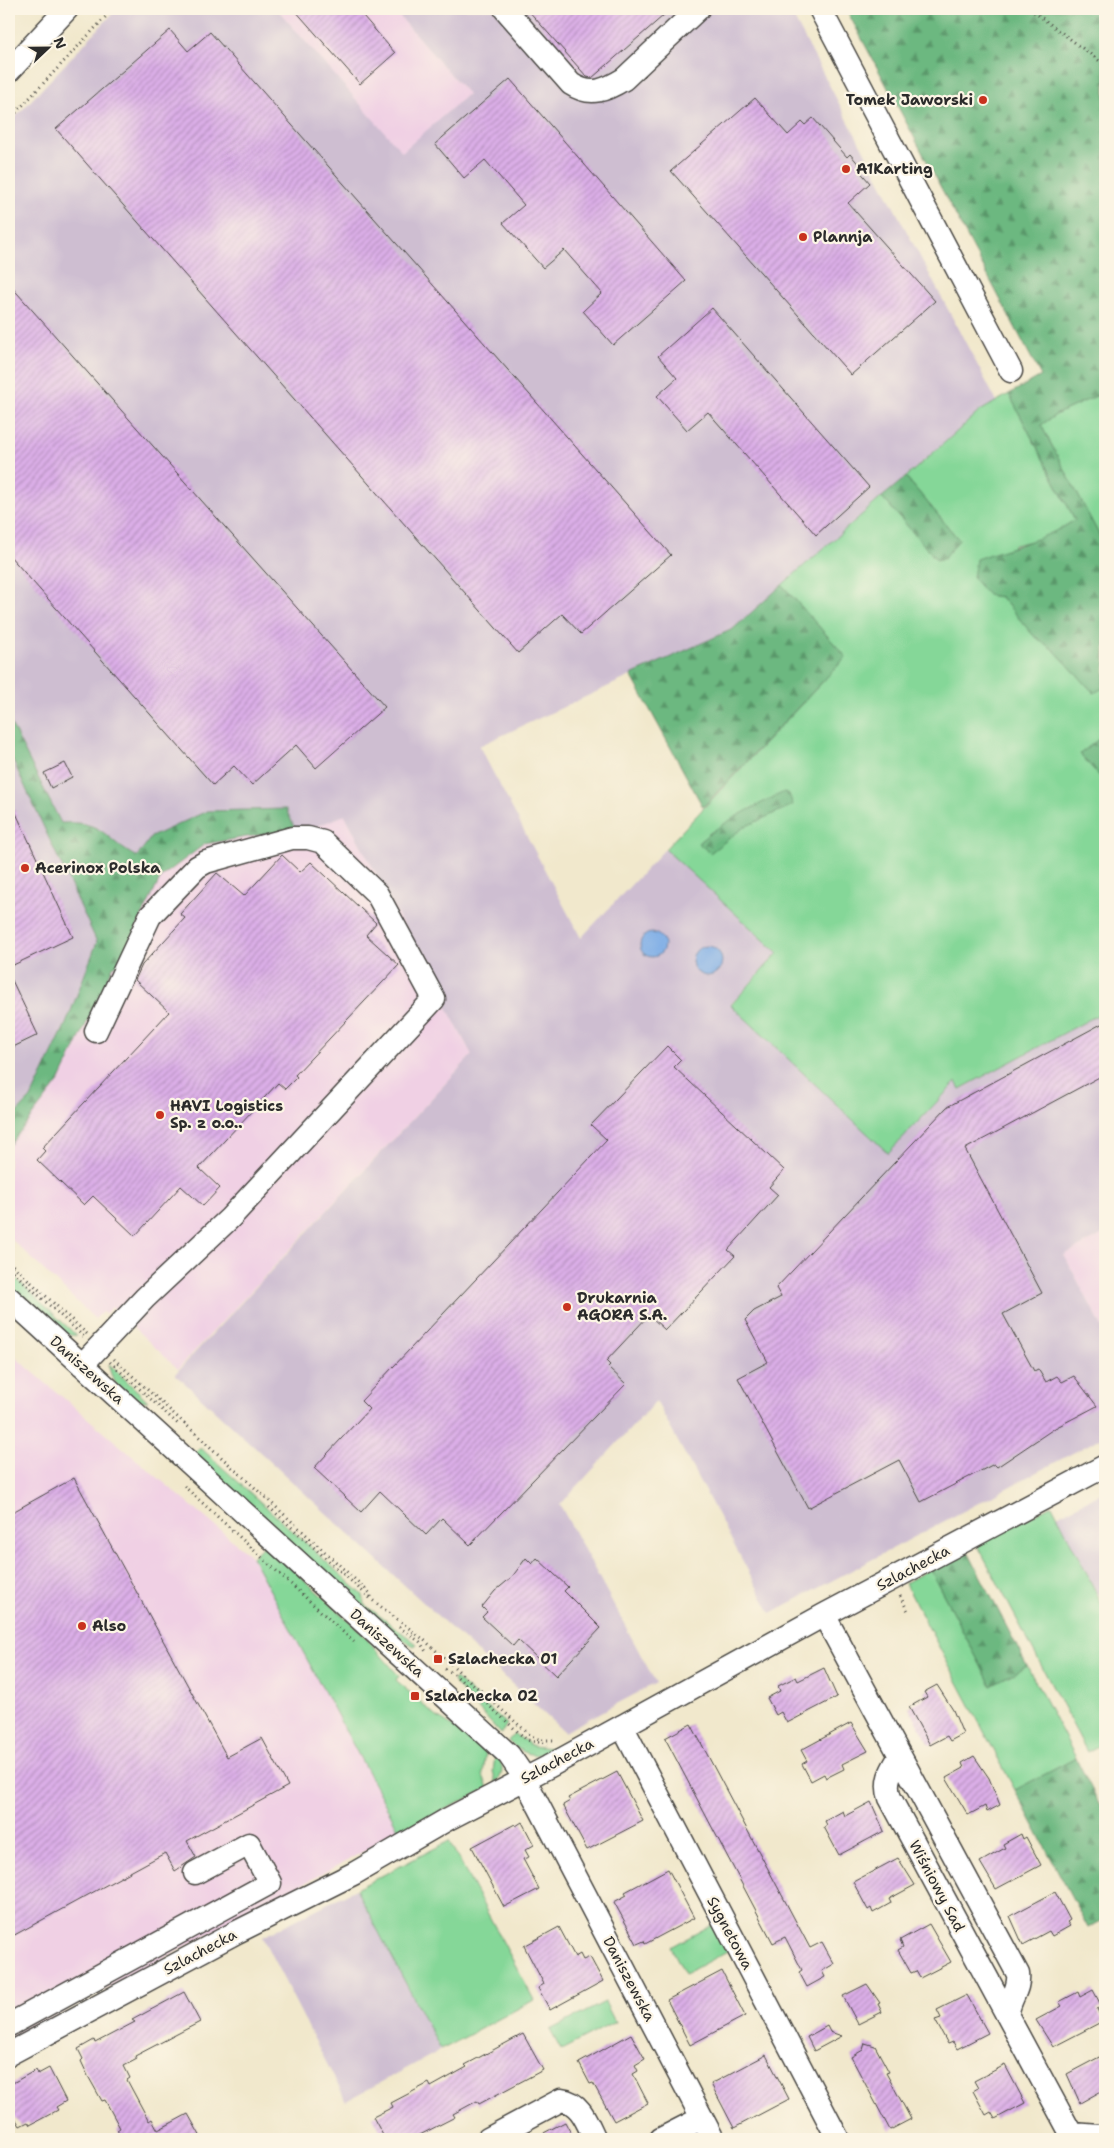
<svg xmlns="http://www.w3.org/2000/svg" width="1114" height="2148" font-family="'Shantell Sans',sans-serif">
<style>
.built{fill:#f0d0e4}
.industrial{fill:#cebed1}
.green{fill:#85d798;stroke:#588162;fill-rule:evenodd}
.forest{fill:url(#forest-firs);stroke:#4c7256}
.water{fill:#7bace6;stroke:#536c88}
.building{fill:url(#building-hatch)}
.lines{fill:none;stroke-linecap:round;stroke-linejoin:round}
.minor-casing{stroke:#494743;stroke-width:25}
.path{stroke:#494743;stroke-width:3;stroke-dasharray:1 4;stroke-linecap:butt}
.minor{stroke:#fff;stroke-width:22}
.poi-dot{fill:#c8321e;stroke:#fcf5e5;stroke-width:2}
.labels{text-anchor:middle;stroke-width:4.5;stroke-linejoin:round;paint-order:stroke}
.poi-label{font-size:15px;font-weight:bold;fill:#2b2b2b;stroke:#fcf5e5;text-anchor:start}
.street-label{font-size:15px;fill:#2b2b2b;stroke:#fcf5e5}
</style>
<defs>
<pattern id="forest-firs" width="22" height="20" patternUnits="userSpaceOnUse" patternTransform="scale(1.25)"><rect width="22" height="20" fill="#6cb880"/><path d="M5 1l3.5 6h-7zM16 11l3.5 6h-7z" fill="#599669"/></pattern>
<pattern id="building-hatch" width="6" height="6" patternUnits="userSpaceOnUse" patternTransform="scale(1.25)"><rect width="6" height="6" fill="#dcafe8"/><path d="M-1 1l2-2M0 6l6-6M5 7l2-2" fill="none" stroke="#b38fbc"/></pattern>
</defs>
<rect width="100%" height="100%" fill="#fcf5e5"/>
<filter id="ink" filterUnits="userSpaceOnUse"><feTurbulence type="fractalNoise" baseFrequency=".02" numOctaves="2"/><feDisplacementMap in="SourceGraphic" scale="10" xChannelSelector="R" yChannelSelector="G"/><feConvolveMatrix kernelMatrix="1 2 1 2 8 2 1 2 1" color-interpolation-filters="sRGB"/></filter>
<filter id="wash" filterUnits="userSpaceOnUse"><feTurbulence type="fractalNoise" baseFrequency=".0096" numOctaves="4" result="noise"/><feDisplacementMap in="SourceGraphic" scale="20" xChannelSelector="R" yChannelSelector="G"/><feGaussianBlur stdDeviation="1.12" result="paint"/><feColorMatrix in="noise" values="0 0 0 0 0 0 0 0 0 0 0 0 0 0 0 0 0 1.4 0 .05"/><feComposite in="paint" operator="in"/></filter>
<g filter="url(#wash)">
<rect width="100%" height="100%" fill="#f1e8cc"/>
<path class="built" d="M 277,9 L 393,9 L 468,94 L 402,153 Z
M 345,815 L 472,1055 L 178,1369 L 112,1307 L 105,1314 L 102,1312 L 95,1319 L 9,1237 L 9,1146 L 60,1080 L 113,966 L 120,964 L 161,877 L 205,844 L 295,829 L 307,830 Z
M 1105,1233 L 1105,1333 L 1064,1255 Z
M 9,1352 L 252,1557 L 400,1832 L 9,2041 Z"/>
<path class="industrial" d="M 117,9 L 277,9 L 402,152 L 468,94 L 393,9 L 789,9 L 997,402 L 980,411 L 733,629 L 479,746 L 581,938 L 665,849 L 778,953 L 731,1004 L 956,1082 L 961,1089 L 1105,1011 L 1105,1233 L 1064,1255 L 1105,1333 L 1105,1436 L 771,1613 L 656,1401 L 560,1505 L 656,1683 L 564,1732 L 175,1374 L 472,1055 L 345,815 L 307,830 L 295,829 L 205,844 L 162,877 L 119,964 L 113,966 L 66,1024 L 31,1098 L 9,1121 L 9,124 Z
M 1105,1491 L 1105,1591 L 1098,1595 L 1057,1516 Z
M 356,1889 L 441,2050 L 346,2101 L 262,1937 Z"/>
<path class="green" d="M 1105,392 L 1105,546 L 1041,425 L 1057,414 Z
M 1009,394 L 1075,520 L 1045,538 L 1014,545 L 988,595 L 1001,597 L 1033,635 L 1055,651 L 1094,693 L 1105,687 L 1105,734 L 1080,754 L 1105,782 L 1105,1011 L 960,1089 L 956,1082 L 888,1153 L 731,1005 L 778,953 L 665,849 L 846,657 L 782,585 L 882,497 L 937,560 L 959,540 L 906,477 L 980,411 ZM 776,812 L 744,827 L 710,852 L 698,843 L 711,832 Z
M 9,1272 L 77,1336 L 64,1334 L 55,1329 L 9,1286 Z
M 109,1364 L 148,1401 C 128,1402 110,1383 109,1364 Z
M 199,1449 L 202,1449 L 363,1595 L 364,1604 L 417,1644 L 414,1646 L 387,1630 L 193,1455 Z
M 1052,1505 L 1105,1610 L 1105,1742 L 1087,1752 L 977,1544 Z
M 265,1544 L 359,1630 L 399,1676 L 396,1680 L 437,1717 L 471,1738 L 486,1752 L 483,1775 L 488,1788 L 400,1832 L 252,1557 Z
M 930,1569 L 991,1685 L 1027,1666 L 1076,1758 L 1015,1790 L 905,1583 Z
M 455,1678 L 507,1724 L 501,1734 L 453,1681 Z
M 514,1734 L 533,1746 L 559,1749 C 540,1759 524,1756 508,1741 Z
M 495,1757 L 500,1760 C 504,1769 502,1776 496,1783 L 493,1771 Z
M 449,1841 L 534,2000 L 441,2050 L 356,1889 Z
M 715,1923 L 729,1950 L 685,1974 L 671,1947 Z
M 605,2002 L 615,2022 L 561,2050 L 550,2030 Z"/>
<path class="forest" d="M 846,9 L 1105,9 L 1105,392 L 1057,414 L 1041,425 L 1105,546 L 1105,687 L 1094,693 L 1055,651 L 1033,635 L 1001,597 L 988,595 L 973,578 L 976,559 C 1010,547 1045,540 1075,520 L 1009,394 L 1041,376 Z
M 906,477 L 959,540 L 944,558 L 937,560 L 882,497 Z
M 782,585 L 846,657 L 703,807 L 631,675 L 733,629 Z
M 9,720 L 61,823 C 106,820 104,840 137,857 L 151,837 L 207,811 L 286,809 L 295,829 L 205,844 L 161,877 L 119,964 L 113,967 L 60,1080 L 9,1146 L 9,1121 L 31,1098 L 66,1024 L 97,942 L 9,752 Z
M 1105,734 L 1105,782 L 1080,754 Z
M 784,792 L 789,794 L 793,805 L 744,827 L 710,853 L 698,843 C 723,821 754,807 784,792 Z
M 967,1550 L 1027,1666 L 991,1685 L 930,1569 Z
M 1076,1758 L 1105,1815 L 1105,1919 L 1088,1928 L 1015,1790 Z"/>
<path class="water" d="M640 945a12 12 0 1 1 24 0a12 12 0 1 1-24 0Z
M692 961a15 15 0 1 1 30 0a15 15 0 1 1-30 0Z"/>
<g id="blocks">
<path class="building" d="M 294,9 L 357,9 L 395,53 L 360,84 Z
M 527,9 L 671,9 L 592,78 L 587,77 Z
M 170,30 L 188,51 L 210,32 L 671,555 L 581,634 L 562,614 L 518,653 L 56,129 Z
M 510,79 L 686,281 L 613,345 L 583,311 L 602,293 L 564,250 L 543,268 L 503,223 L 524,205 L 485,160 L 464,178 L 435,144 Z
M 755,98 L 788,135 L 802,122 L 805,125 L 813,118 L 847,157 L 850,154 L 861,167 L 858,169 L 870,183 L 848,203 L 935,301 L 851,375 L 671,171 Z
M 9,284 L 385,707 L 316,768 L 296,745 L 252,785 L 234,766 L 213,785 L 9,555 Z
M 712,308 L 869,487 L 816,535 L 708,412 L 687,430 L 657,396 L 677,378 L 658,356 Z
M 65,763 L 72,777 L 51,788 L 44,773 Z
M 9,798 L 73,937 L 9,967 Z
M 282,855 L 300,872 L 311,862 L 376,923 L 366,935 L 399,965 L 295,1075 L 297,1077 L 285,1089 L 278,1083 L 199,1168 L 220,1188 L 203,1206 L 181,1186 L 135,1236 L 93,1196 L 84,1205 L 37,1160 L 45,1151 L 42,1148 L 169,1012 L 135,980 L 142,965 L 185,918 L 180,914 L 217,873 L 244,896 Z
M 9,974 L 38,1035 L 9,1049 Z
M 1105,1022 L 1105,1074 L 965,1149 L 1042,1293 L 1003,1314 L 1034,1371 L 1038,1369 L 1046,1382 L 1057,1376 L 1062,1382 L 1074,1376 L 1097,1406 L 1055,1428 L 997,1467 L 994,1464 L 921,1502 L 899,1460 L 808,1508 L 738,1378 L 768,1362 L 745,1320 L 754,1311 L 781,1297 L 776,1288 L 947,1107 Z
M 667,1046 L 681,1060 L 674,1067 L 784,1170 L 769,1187 L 778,1195 L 728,1250 L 735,1256 L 665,1330 L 649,1315 L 606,1361 L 610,1365 L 608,1367 L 626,1384 L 470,1545 L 442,1518 L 426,1535 L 380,1491 L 361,1512 L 314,1468 L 369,1409 L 361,1401 L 607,1140 L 591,1125 Z
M 74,1478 L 227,1757 L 262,1738 L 288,1786 L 187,1841 L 196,1857 L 175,1871 L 165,1853 L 9,1938 L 9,1514 Z
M 526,1558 L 532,1564 L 537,1558 L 568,1587 L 564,1591 L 601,1628 L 556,1676 L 518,1640 L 513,1646 L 482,1617 L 487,1612 L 482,1607 L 495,1591 L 512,1577 Z
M 824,1668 L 837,1697 L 787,1723 L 781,1712 L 776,1715 L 767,1698 L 780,1691 L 778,1686 L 796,1677 L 798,1681 Z
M 937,1685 L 953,1710 L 963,1734 L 950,1741 L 947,1736 L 930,1745 L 909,1707 L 927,1697 L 924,1692 Z
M 851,1723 L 868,1751 L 842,1764 L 844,1769 L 826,1778 L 824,1774 L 811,1781 L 802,1764 L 807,1761 L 801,1750 Z
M 691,1724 L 810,1948 L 822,1942 L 834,1964 L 822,1971 L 825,1977 L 807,1987 L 799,1972 L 802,1970 L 785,1937 L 773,1943 L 665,1738 Z
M 974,1756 L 989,1778 L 1000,1805 L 987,1812 L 985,1806 L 968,1815 L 946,1778 L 964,1768 L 962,1763 Z
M 617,1772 L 643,1821 L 587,1850 L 563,1805 L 570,1801 L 568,1798 Z
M 871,1802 L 884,1831 L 839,1855 L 824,1827 L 827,1825 L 825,1821 L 843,1811 L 845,1816 Z
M 522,1822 L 534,1845 L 525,1850 L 529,1857 L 523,1859 L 539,1889 L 504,1907 L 472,1847 L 515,1824 L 516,1826 Z
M 1021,1834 L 1023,1839 L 1026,1837 L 1041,1865 L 996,1889 L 980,1862 L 1005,1848 L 1003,1844 Z
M 898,1858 L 915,1885 L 889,1899 L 891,1903 L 873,1913 L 871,1908 L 868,1910 L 853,1882 Z
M 668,1869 L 694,1918 L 645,1944 L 644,1941 L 637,1944 L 614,1902 L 627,1895 L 625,1892 Z
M 1055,1892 L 1070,1920 L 1067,1922 L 1070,1926 L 1052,1936 L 1049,1931 L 1023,1945 L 1010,1916 Z
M 929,1924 L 951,1962 L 920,1978 L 916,1971 L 911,1973 L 898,1950 L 903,1947 L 900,1940 Z
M 559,1927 L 575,1957 L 580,1954 L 583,1960 L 590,1957 L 603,1981 L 550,2010 L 538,1988 L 544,1984 L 524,1946 Z
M 722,1971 L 745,2016 L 690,2045 L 667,2000 Z
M 867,1984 L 880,2003 L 878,2004 L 882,2012 L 858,2024 L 843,1996 Z
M 1093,1990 L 1102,2007 L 1097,2009 L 1103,2021 L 1053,2047 L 1036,2020 L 1062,2006 L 1059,2002 L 1078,1992 L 1080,1997 Z
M 184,1992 L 200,2022 L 135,2056 L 137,2059 L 124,2066 L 130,2078 L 127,2080 L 149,2121 L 152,2119 L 158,2130 L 188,2114 L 202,2139 L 122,2139 L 117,2130 L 120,2128 L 105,2100 L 102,2101 L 88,2076 L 81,2061 L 83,2059 L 78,2049 L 94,2040 L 95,2043 L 135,2022 L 132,2020 Z
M 967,1995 L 988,2033 L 957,2049 L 953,2042 L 948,2044 L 935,2020 L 941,2018 L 937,2010 Z
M 827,2026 L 830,2032 L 842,2036 L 814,2051 L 807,2037 Z
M 523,2034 L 543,2070 L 479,2104 L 477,2101 L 453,2114 L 455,2117 L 412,2139 L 385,2139 L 373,2117 L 393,2107 L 391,2103 L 429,2083 L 431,2087 L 467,2067 L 465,2065 Z
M 631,2034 L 645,2059 L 635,2065 L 638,2071 L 633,2074 L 648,2103 L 614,2121 L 593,2083 L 590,2084 L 579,2063 Z
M 865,2043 L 875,2046 L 889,2072 L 886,2073 L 911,2119 L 890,2130 L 851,2057 L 863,2050 Z
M 1105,2054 L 1105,2089 L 1080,2103 L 1067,2074 Z
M 766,2055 L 789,2099 L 734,2128 L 711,2084 Z
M 1005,2065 L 1025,2103 L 995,2119 L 991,2112 L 986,2115 L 973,2091 L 978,2088 L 974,2081 Z
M 49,2068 L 66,2101 L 56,2107 L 58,2110 L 30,2125 L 28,2122 L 20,2126 L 15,2118 L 9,2121 L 9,2085 L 36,2070 L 38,2074 Z
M 565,2122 L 574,2139 L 532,2139 Z"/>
</g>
</g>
<g filter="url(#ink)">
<use href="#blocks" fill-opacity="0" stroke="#494743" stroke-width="1"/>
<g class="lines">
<defs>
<path id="minor" d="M 505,9 L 571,84 C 591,97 606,90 624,79 L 698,9
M 820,9 L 1011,371
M 9,71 L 67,9
M 9,1298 L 509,1755 L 522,1774 L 713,2139
M 82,1365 L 145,1298 L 230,1218 L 434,999 L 377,894 L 323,842 L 308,838 L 292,838 L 206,862 L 197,867 L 150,916 L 96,1031
M 824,1615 L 1018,1974 C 1020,1989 1010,1998 1008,2012
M 622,1726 L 838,2139
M 900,1756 C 891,1771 884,1781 890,1798 L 1074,2139
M 9,2025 L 270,1883 L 249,1844 L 195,1873
M 9,2054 L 237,1932 L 355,1873 L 448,1819 L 548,1767 L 824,1615 L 1105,1466
M 1073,2134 L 1099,2136 L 1103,2139
M 488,2139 L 561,2100 C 581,2102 587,2123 595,2139
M 661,2139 L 702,2118"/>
</defs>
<use href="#minor" class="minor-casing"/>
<path class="path" d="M 1030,9 L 1105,65
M 9,120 L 113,9
M 9,1262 L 87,1334
M 9,1268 L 84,1337
M 114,1359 L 371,1594 L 371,1599
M 110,1362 L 179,1425
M 184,1486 L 354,1642
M 269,1507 L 371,1599 L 423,1639 L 531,1736 L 541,1740 L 555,1740
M 900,1596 L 909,1613
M 399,1627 L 420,1642 L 427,1653
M 445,1669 L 454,1674 L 527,1740 L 548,1744"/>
<use href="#minor" class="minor"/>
</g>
</g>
<g class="poi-dot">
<circle cx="983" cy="100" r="5"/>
<circle cx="846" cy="169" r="5"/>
<circle cx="803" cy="237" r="5"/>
<circle cx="25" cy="868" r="5"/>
<circle cx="160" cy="1115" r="5"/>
<circle cx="567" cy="1307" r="5"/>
<circle cx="82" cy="1626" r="5"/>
<rect x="433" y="1654" width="10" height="10" rx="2.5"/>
<rect x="410" y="1691" width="10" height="10" rx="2.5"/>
</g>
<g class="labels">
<g class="poi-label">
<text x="973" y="105" text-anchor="end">Tomek Jaworski</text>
<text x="856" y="174">A1Karting</text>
<text x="813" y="242">Plannja</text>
<text x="35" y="873">Acerinox Polska</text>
<text x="170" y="1111">HAVI Logistics<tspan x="170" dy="17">Sp. z o.o..</tspan></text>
<text x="577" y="1303">Drukarnia<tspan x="577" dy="17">AGORA S.A.</tspan></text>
<text x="92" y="1631">Also</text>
<text x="448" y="1664">Szlachecka 01</text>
<text x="425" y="1701">Szlachecka 02</text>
</g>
<g class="street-label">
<text transform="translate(87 1370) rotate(42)" y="5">Daniszewska</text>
<text transform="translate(913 1568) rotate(-28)" y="5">Szlachecka</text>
<text transform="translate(387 1643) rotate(42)" y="5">Daniszewska</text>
<text transform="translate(557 1761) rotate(-28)" y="5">Szlachecka</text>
<text transform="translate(937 1886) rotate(62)" y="5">Wiśniowy Sad</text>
<text transform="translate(730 1933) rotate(62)" y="5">Sygnetowa</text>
<text transform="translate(200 1952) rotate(-28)" y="5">Szlachecka</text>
<text transform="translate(629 1979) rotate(62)" y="5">Daniszewska</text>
</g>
</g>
<rect width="1114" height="2148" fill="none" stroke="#fcf5e5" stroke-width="30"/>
<g transform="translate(48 48) rotate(68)" stroke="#fcf5e5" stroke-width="4" paint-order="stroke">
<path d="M0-4L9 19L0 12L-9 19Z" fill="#2b2b2b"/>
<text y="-8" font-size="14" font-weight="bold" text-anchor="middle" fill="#2b2b2b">N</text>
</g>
</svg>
